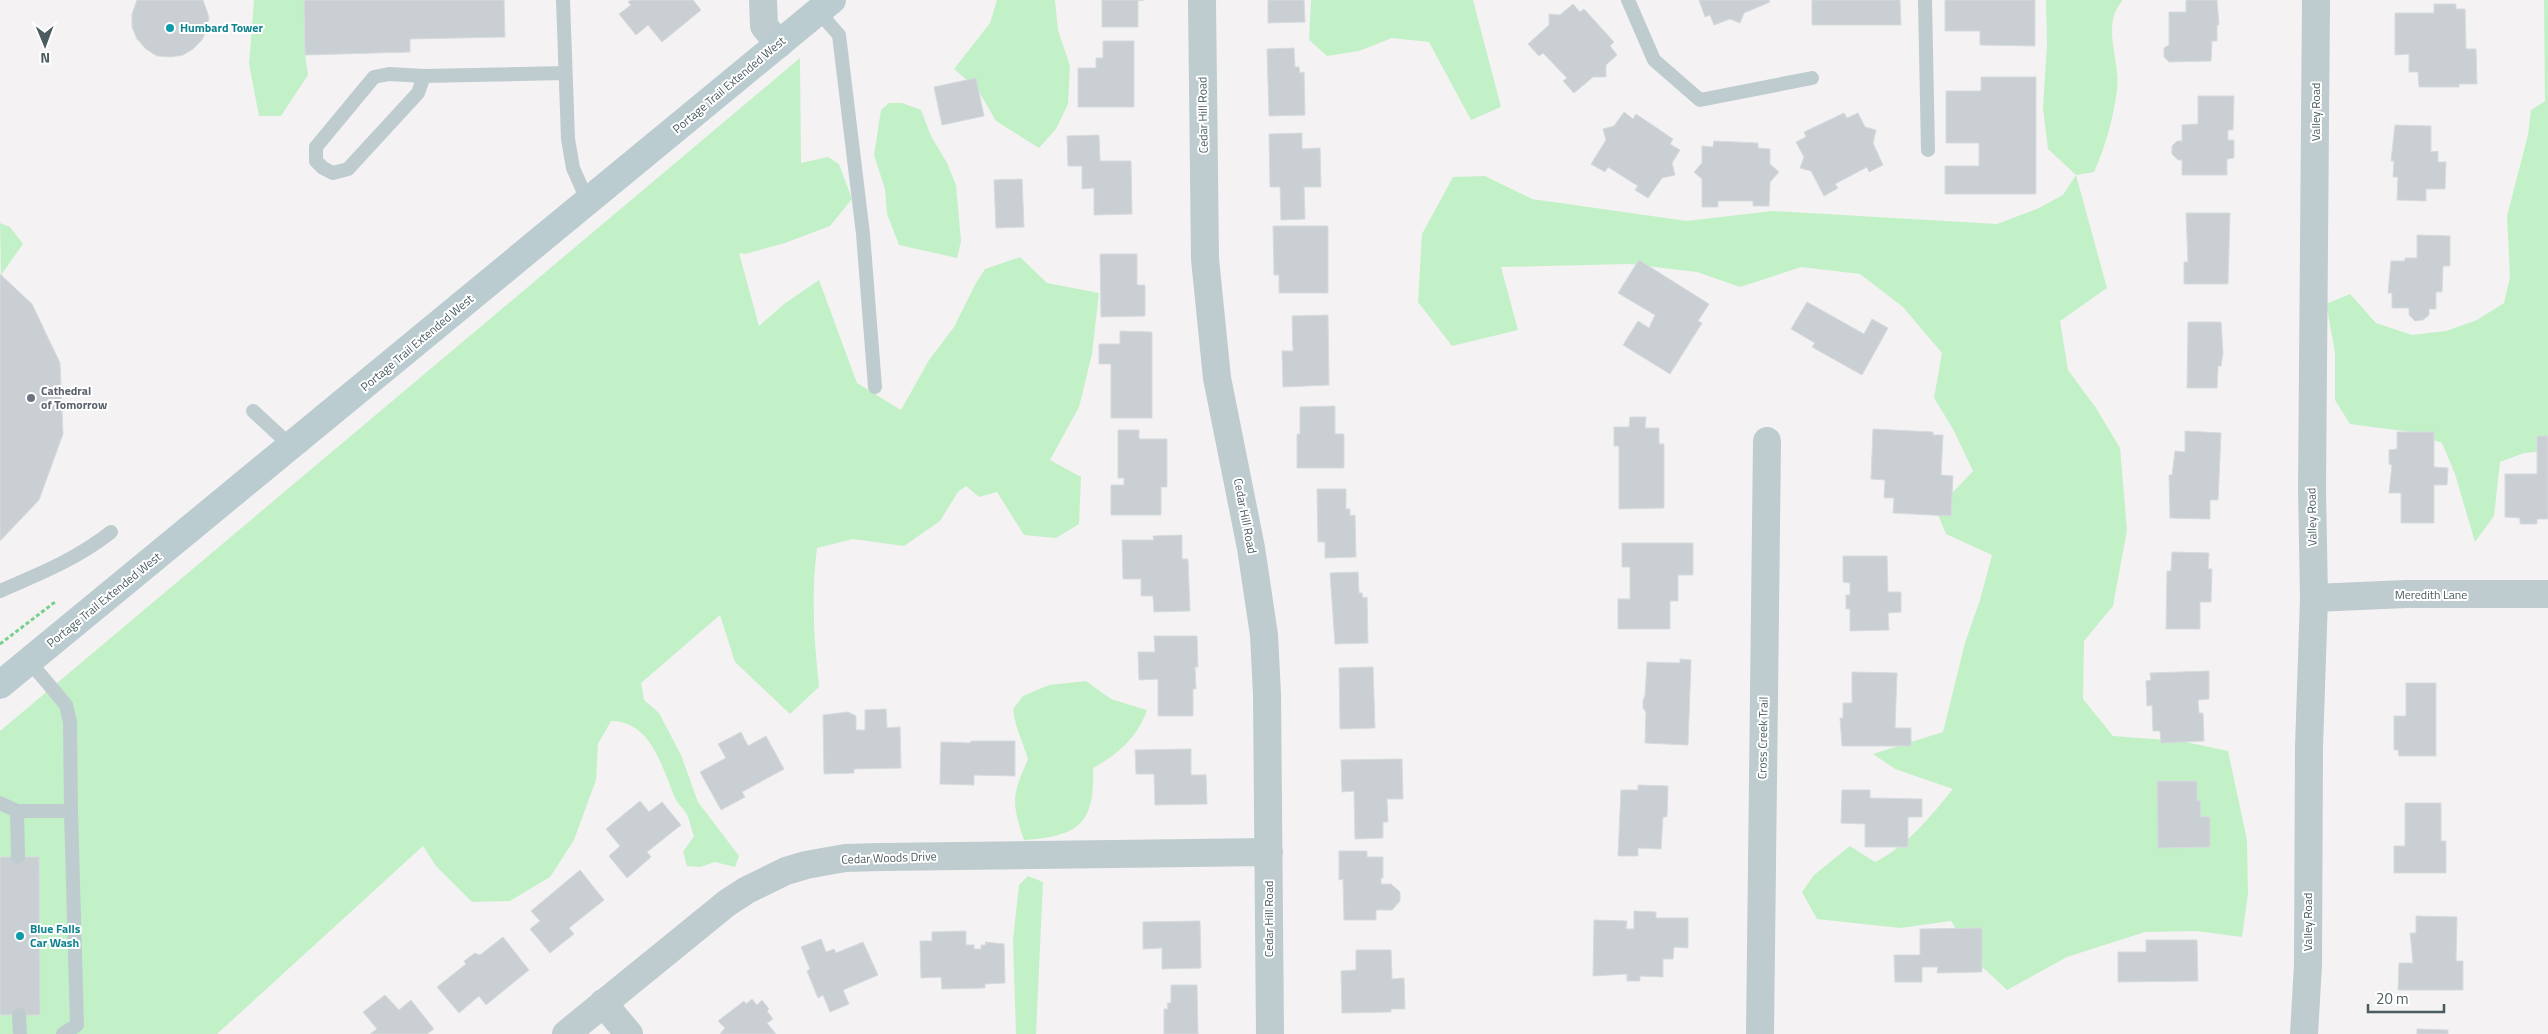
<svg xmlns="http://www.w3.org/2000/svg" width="2548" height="1034" font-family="'Titillium Web',sans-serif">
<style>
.green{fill:#c2f1c7}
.building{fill:#c9cfd2;stroke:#d6dbde}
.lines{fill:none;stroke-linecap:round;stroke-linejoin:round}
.path{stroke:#79d08d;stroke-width:3;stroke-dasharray:4 2.5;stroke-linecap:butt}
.service{stroke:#becccf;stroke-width:14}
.minor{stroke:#becccf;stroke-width:28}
.secondary{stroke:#bbccd1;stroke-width:28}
.culture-dot{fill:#0f9aa8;stroke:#fff;stroke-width:2}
.worship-dot{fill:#6b7280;stroke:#fff;stroke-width:2}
.labels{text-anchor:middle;stroke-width:4;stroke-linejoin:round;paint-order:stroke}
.culture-label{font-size:12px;font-weight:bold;fill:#0d838f;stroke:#fff;text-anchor:start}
.street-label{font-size:12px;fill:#4a5c60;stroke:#fff}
.worship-label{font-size:12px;font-weight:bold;fill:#5b616d;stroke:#fff;text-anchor:start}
</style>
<rect width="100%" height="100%" fill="#f5f2f3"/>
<path class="green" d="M 254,0 L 304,0 L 305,55 L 308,75 L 281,116 L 259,116 L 249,64 Z
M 997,0 L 1055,0 L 1058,30 L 1070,66 L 1068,104 L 1056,129 L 1039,148 L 996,121 L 978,90 L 954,69 L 990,23 Z
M 1311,0 L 1473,0 L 1501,107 L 1471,120 L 1429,42 L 1392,38 L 1359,51 L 1327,56 L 1309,40 Z
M 2046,0 L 2123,0 C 2100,24 2121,61 2117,90 C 2113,119 2106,145 2094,172 L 2076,175 L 2107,288 L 2060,321 L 2068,370 L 2096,408 L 2120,448 L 2127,530 L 2113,606 L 2084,641 L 2083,699 L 2113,736 L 2181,741 L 2228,751 L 2247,840 L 2248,894 L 2242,937 L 2196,931 L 2145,932 L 2067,957 L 2007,990 L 1975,960 L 1951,921 L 1900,928 L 1817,919 L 1802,892 L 1814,875 L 1850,846 L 1875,862 C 1906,847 1931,816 1953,789 L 1895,769 L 1873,754 L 1943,732 L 1965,643 L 1980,600 L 1992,555 L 1946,534 L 1936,510 L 1973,471 L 1953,429 L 1934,398 L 1942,353 L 1903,307 L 1860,274 L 1801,267 L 1740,287 L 1697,272 L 1629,264 L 1501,267 L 1518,330 L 1452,346 L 1418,302 L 1422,234 L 1453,177 L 1485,176 L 1532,199 L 1687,221 L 1772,211 L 1997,224 L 2039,208 L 2063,195 L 2076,175 L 2048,149 L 2043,108 L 2047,45 Z
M 2544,0 L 2548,0 L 2548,451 L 2524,453 L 2500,462 L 2494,516 L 2475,542 L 2455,474 L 2442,443 L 2411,432 L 2350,424 L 2335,400 L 2335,352 L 2326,304 L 2350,294 L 2376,323 L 2412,335 L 2446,331 L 2477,320 L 2504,303 L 2510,277 L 2507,216 L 2528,135 L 2531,110 L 2545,101 Z
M 800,58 L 801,163 L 828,157 L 839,164 L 852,199 L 830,226 L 785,243 L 745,254 L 739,253 L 759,326 L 784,304 L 819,280 L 857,383 L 901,410 L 929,360 L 954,327 L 976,283 L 985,269 L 1020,257 L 1047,283 L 1099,293 L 1092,354 L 1079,407 L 1050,460 L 1081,477 L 1079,524 L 1056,538 L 1024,535 L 997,492 L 979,497 L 966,486 L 958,492 L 940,521 L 904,546 L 853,539 L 817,548 C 811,595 814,640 819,687 L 790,714 L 735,662 L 720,615 L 641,683 L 644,700 L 659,713 L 681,755 L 698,802 L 739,856 L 735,867 L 715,862 L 700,867 L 687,866 L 683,852 L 694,836 C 691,829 690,820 686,813 C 683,808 678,804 675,798 C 662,767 651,721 611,721 L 598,744 L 596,780 L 574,840 L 550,877 L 510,901 L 472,902 L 436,866 L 423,846 L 217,1034 L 0,1034 L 0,731 Z
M 889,103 L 902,103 L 921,110 L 931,136 L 947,163 L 956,185 L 961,241 L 957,258 L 899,245 L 887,214 L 885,189 L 874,155 L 881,110 Z
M 0,223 L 10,227 L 23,244 L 1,275 Z
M 1086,681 L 1111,699 L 1147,710 C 1138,737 1117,755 1093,768 C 1095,824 1079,836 1024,840 C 1011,801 1012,796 1028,759 L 1016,725 L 1013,709 L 1023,696 L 1049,685 Z
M 1028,876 L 1043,882 L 1036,1034 L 1016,1034 L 1013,940 L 1019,885 Z"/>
<path class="building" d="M 137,0 L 203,0 L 209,17 L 207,29 L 202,40 L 193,49 L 183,55 L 171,57 L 157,56 L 146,49 L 137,39 L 132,27 L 132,14 Z
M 304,0 L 504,0 L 505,37 L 410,39 L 410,52 L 305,55 Z
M 631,0 L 693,0 L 701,10 L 662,42 L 648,25 L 636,35 L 619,14 L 631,5 L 628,2 Z
M 1102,0 L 1144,0 L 1138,1 L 1138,27 L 1102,27 Z
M 1268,0 L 1304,0 L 1305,22 L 1268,23 Z
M 1699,0 L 1769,0 L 1770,2 L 1744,13 L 1740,23 L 1730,19 L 1714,25 L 1710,15 L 1705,17 Z
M 1812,0 L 1900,0 L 1901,25 L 1812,25 Z
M 1945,0 L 2035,0 L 2035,46 L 1980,45 L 1980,31 L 1945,31 Z
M 2186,0 L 2217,0 L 2219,25 L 2217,25 L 2217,41 L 2212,41 L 2211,61 L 2169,62 L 2164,57 L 2164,48 L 2169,45 L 2169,12 L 2186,12 Z
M 1573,4 L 1580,12 L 1584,9 L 1614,42 L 1610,46 L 1617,55 L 1606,65 L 1606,77 L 1593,77 L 1574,93 L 1563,81 L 1567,78 L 1543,53 L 1539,56 L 1528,44 L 1549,25 L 1549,14 L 1560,15 Z
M 2434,4 L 2456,4 L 2456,9 L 2465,9 L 2466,49 L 2476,49 L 2477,84 L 2459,84 L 2459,87 L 2419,87 L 2418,72 L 2409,72 L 2409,54 L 2395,55 L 2395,13 L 2434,13 Z
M 1103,41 L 1134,41 L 1134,107 L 1078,107 L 1078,68 L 1096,68 L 1096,58 L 1103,58 Z
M 1294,48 L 1295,67 L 1299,67 L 1300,73 L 1304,72 L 1305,115 L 1269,116 L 1267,49 Z
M 1981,77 L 2036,77 L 2036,194 L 1945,194 L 1945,166 L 1979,166 L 1979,143 L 1946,143 L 1946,91 L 1981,91 Z
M 976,78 L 984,116 L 942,125 L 934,87 Z
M 2198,96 L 2234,96 L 2233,130 L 2228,130 L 2228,140 L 2234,140 L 2234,158 L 2227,159 L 2227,175 L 2182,175 L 2182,160 L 2178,160 L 2172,154 L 2172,146 L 2177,141 L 2182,141 L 2182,125 L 2198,124 Z
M 1624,112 L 1633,119 L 1636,114 L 1673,139 L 1670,144 L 1680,150 L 1672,163 L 1675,175 L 1662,178 L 1648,198 L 1635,190 L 1638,186 L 1608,167 L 1605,172 L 1591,164 L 1606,140 L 1603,129 L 1614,126 Z
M 1844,113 L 1847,118 L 1858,113 L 1865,127 L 1876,130 L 1873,143 L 1883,165 L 1869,172 L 1867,167 L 1835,184 L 1838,188 L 1824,196 L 1811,171 L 1800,168 L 1804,157 L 1796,142 L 1806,137 L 1804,132 Z
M 2395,125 L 2431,126 L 2431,152 L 2438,151 L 2438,162 L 2446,162 L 2445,189 L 2426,189 L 2426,201 L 2397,200 L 2398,177 L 2393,177 L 2394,161 L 2391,161 Z
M 1302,133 L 1302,149 L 1320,148 L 1321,187 L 1304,187 L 1305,219 L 1281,220 L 1280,187 L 1270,187 L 1269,134 Z
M 1099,135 L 1100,161 L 1131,161 L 1132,214 L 1094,215 L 1094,188 L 1082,189 L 1082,166 L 1068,166 L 1067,136 Z
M 1714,141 L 1758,143 L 1758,148 L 1770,149 L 1770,164 L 1779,172 L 1770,182 L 1769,206 L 1753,206 L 1753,201 L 1718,201 L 1718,207 L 1702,207 L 1702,179 L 1694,172 L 1702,163 L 1702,146 L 1713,147 Z
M 1022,179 L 1024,227 L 996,228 L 994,180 Z
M 2186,213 L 2230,213 L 2228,284 L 2184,284 L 2184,262 L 2188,262 Z
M 1273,226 L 1328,226 L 1328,293 L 1279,293 L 1279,275 L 1274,275 Z
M 2417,235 L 2450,236 L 2450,266 L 2443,266 L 2442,292 L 2436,292 L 2436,309 L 2429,309 L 2429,315 L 2423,320 L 2415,321 L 2409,315 L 2409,308 L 2392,308 L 2392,293 L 2388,293 L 2391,261 L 2405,261 L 2405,258 L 2417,258 Z
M 1100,254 L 1137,254 L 1137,285 L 1145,285 L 1145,316 L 1101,317 Z
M 1639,260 L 1709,304 L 1698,321 L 1702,323 L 1670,374 L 1623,345 L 1638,321 L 1649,328 L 1655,315 L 1618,293 Z
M 0,274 L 32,304 L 60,363 L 63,434 L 39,500 L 0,541 Z
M 1807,302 L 1864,334 L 1872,319 L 1888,328 L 1862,375 L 1812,347 L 1815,343 L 1791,329 Z
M 1328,315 L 1329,385 L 1283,387 L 1282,351 L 1293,351 L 1292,316 Z
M 2188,322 L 2221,322 L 2223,353 L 2221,366 L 2218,366 L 2217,388 L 2187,388 Z
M 1120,331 L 1152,332 L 1152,418 L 1111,418 L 1111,364 L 1099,364 L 1099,344 L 1120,344 Z
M 1335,406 L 1335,434 L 1344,434 L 1344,468 L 1297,468 L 1297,434 L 1300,434 L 1300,407 Z
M 1630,417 L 1646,417 L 1645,428 L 1659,428 L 1659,444 L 1664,444 L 1664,508 L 1619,509 L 1619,446 L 1614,446 L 1614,427 L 1629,427 Z
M 1873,429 L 1933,432 L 1933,435 L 1943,435 L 1941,475 L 1953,476 L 1951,516 L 1893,513 L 1894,498 L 1884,498 L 1885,480 L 1871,479 Z
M 1118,430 L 1139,430 L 1139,439 L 1167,439 L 1167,487 L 1161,487 L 1161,515 L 1111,515 L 1111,485 L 1124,485 L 1124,478 L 1118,478 Z
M 2185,431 L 2221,433 L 2218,500 L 2210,500 L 2210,519 L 2170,518 L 2169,475 L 2172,475 L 2175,451 L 2185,452 Z
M 2397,432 L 2434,432 L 2434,467 L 2448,468 L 2447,485 L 2434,485 L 2434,523 L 2401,523 L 2401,493 L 2389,493 L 2392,465 L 2389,464 L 2389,450 L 2397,449 Z
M 2537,436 L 2548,436 L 2548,519 L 2537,519 L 2537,524 L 2520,524 L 2520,518 L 2505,517 L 2505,474 L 2537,474 Z
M 1317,489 L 1346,489 L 1346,509 L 1350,509 L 1350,516 L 1355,515 L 1356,557 L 1325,558 L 1325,542 L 1318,542 Z
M 1182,535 L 1182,559 L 1188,559 L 1190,611 L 1154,612 L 1153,596 L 1141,596 L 1141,579 L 1123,579 L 1122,540 L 1154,540 L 1153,536 Z
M 1622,543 L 1693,543 L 1693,575 L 1678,575 L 1678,601 L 1670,601 L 1670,629 L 1618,629 L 1618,599 L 1630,599 L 1630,567 L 1622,567 Z
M 2172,552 L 2209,553 L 2208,569 L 2212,569 L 2211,602 L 2200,602 L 2200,629 L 2166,629 L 2167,571 L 2171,571 Z
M 1843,556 L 1887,556 L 1888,592 L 1901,592 L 1901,612 L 1888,613 L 1889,630 L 1850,631 L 1850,609 L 1846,609 L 1846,595 L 1850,595 L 1850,583 L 1843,582 Z
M 1358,572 L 1359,593 L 1362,593 L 1363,598 L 1367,597 L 1368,643 L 1335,644 L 1330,573 Z
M 1154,636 L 1197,636 L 1198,667 L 1195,667 L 1196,689 L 1193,689 L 1193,716 L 1158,716 L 1158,679 L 1139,680 L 1138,652 L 1155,652 Z
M 1680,659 L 1691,660 L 1688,745 L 1645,743 L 1646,712 L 1643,708 L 1643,700 L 1645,696 L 1647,662 L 1680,663 Z
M 1373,667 L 1375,728 L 1340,729 L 1339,668 Z
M 2209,671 L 2209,699 L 2198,700 L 2199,713 L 2203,713 L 2204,741 L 2161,743 L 2160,731 L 2153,731 L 2152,705 L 2147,706 L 2146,681 L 2151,680 L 2150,673 Z
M 1852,672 L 1897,673 L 1895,728 L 1911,728 L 1911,746 L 1842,746 L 1840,718 L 1843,718 L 1843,703 L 1852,703 Z
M 2406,683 L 2436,683 L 2436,756 L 2399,756 L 2398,750 L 2394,750 L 2394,716 L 2406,716 Z
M 886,709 L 887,728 L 900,727 L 901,768 L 854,769 L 854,773 L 824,774 L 823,715 L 848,712 L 856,716 L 856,730 L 865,730 L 865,710 Z
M 741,732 L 748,746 L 766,736 L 784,769 L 742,792 L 745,797 L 721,810 L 700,772 L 726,758 L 718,744 Z
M 971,741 L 1015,741 L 1015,776 L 974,775 L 974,785 L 940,784 L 941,742 L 970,743 Z
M 1191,749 L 1191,775 L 1206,775 L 1207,804 L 1155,805 L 1154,774 L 1136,774 L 1135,750 Z
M 1402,759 L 1403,799 L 1387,799 L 1388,822 L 1383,822 L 1383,838 L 1355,839 L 1354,791 L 1342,792 L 1341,760 Z
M 2157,781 L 2197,781 L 2197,801 L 2200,800 L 2201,817 L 2210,817 L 2210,847 L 2158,848 Z
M 1638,785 L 1668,786 L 1667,817 L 1663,817 L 1661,849 L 1638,848 L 1638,856 L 1618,856 L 1621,790 L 1638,790 Z
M 1842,790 L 1870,790 L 1870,798 L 1922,799 L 1922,817 L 1908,817 L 1908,847 L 1865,847 L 1865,824 L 1841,823 Z
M 640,801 L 649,812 L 662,802 L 681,825 L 647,852 L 651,857 L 627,878 L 609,856 L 620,846 L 606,829 Z
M 2405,803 L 2441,803 L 2441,841 L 2446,841 L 2446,873 L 2394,873 L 2394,846 L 2405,846 Z
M 1339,851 L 1367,851 L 1367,857 L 1383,857 L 1383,878 L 1381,878 L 1381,884 L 1391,884 L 1400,892 L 1400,901 L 1392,910 L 1376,910 L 1376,920 L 1344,920 L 1343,879 L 1339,880 Z
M 0,857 L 39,857 L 40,1015 L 0,1015 Z
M 580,870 L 604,900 L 569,928 L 574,934 L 550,953 L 530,929 L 540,921 L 531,911 Z
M 1634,911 L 1656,912 L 1656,918 L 1688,918 L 1688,948 L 1674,947 L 1673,959 L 1663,959 L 1663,977 L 1640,976 L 1640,981 L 1627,981 L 1627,974 L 1593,976 L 1594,920 L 1627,921 L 1626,929 L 1634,929 Z
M 2416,916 L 2457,917 L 2456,961 L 2463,961 L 2463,990 L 2398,990 L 2399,963 L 2413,963 L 2410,933 L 2416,933 Z
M 1200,921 L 1201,968 L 1162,969 L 1162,948 L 1143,949 L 1143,922 Z
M 1982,928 L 1982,972 L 1937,973 L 1938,967 L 1922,967 L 1922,982 L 1895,982 L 1894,955 L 1920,955 L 1920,929 Z
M 966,931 L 966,945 L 974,945 L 974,949 L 981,949 L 981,945 L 986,945 L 985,942 L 1004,944 L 1005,983 L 985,984 L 985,988 L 942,989 L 941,977 L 921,978 L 920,941 L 932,941 L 932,932 Z
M 503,937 L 529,970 L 486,1005 L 479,996 L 459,1013 L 437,987 L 466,964 L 464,961 L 475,953 L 480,955 Z
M 821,939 L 826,952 L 834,949 L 836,953 L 863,942 L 878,975 L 843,990 L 849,1004 L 830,1012 L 823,995 L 818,998 L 807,971 L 810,969 L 801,947 Z
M 2146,940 L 2197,940 L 2198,981 L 2118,982 L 2118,952 L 2146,952 Z
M 1356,950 L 1391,950 L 1392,979 L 1404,978 L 1405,1009 L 1391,1009 L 1391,1012 L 1342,1013 L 1341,971 L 1356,970 Z
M 1171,985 L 1197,985 L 1198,1034 L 1164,1034 L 1164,1009 L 1168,1009 L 1167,1003 L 1171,1003 Z
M 385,995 L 399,1010 L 411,1000 L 434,1029 L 427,1034 L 370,1034 L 377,1029 L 363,1012 Z
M 752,999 L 757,1005 L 762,1000 L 769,1009 L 767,1011 L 773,1019 L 767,1023 L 776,1034 L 720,1034 L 725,1028 L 718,1021 L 744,1001 L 746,1004 Z
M 2417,1029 L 2448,1030 L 2448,1034 L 2417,1034 Z"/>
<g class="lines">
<path class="path" d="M 0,644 L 55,602"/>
<path class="service" d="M 563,0 L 568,139 L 573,168 L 588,202
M 1628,0 L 1654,60 L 1700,100 L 1812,78
M 1925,0 L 1928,150
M 818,11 L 839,35 L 863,234 L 875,387
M 424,76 L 418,93 L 348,169 L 333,173 L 323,168 L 316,161 L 316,147 L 374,77 L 389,74 L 424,76 L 565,73
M 253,411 L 291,446
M 0,591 C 39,574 77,559 111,532
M 29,661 L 66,705 L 70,722 L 71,811
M 0,803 L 17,811 L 71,811 L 77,1025 L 63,1034
M 17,811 L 18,857
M 19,1015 L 20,1034"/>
<path class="minor" d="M 763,0 L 764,26 L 779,44
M 1202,0 L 1205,259 L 1217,378 L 1251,548 L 1264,635 L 1267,694 L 1270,1034
M 2314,598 L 2406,594 L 2548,594
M 603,1003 L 629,1034
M 566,1034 L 727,903 L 747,890 L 786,871 L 806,865 L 845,858 L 881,857 L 1269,852
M 1760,1034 L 1767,441
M 2304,1034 L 2308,965 L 2309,747 L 2314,598 L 2312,490 L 2316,0"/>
<path class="secondary" d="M 0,685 L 832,0"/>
</g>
<g class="culture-dot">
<circle cx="170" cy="28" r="5"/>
<circle cx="20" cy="936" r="5"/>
</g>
<circle class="worship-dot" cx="31" cy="398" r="5"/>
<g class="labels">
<g class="culture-label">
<text x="180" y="32">Humbard Tower</text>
<text x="30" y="933">Blue Falls<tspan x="30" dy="14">Car Wash</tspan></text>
</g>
<g class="street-label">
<text transform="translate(729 85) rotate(-40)" y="4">Portage Trail Extended West</text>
<text transform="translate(2316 112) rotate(-90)" y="4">Valley Road</text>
<text transform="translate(1203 115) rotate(-91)" y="4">Cedar Hill Road</text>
<text transform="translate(417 343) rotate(-40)" y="4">Portage Trail Extended West</text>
<text transform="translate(1245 516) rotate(79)" y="4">Cedar Hill Road</text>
<text transform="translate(2312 517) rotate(-91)" y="4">Valley Road</text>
<text x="2431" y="599">Meredith Lane</text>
<text transform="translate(104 600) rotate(-39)" y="4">Portage Trail Extended West</text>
<text transform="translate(1763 738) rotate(-89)" y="4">Cross Creek Trail</text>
<text transform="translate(889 858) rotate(-2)" y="4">Cedar Woods Drive</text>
<text transform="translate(1269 919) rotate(-90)" y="4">Cedar Hill Road</text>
<text transform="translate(2308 922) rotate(-90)" y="4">Valley Road</text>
</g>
<g class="worship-label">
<text x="41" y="395">Cathedral<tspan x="41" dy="14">of Tomorrow</tspan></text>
</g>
</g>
<g transform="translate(45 45) rotate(179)" stroke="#ffffff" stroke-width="4" paint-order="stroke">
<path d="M0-4L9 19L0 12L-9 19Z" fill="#4a5c60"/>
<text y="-8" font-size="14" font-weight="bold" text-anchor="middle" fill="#4a5c60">N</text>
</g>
<path d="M2368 1004v8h76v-8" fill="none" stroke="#4a5c60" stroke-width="2.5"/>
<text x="2376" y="1004" font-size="15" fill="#4a5c60" stroke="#ffffff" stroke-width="4" paint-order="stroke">20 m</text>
</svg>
